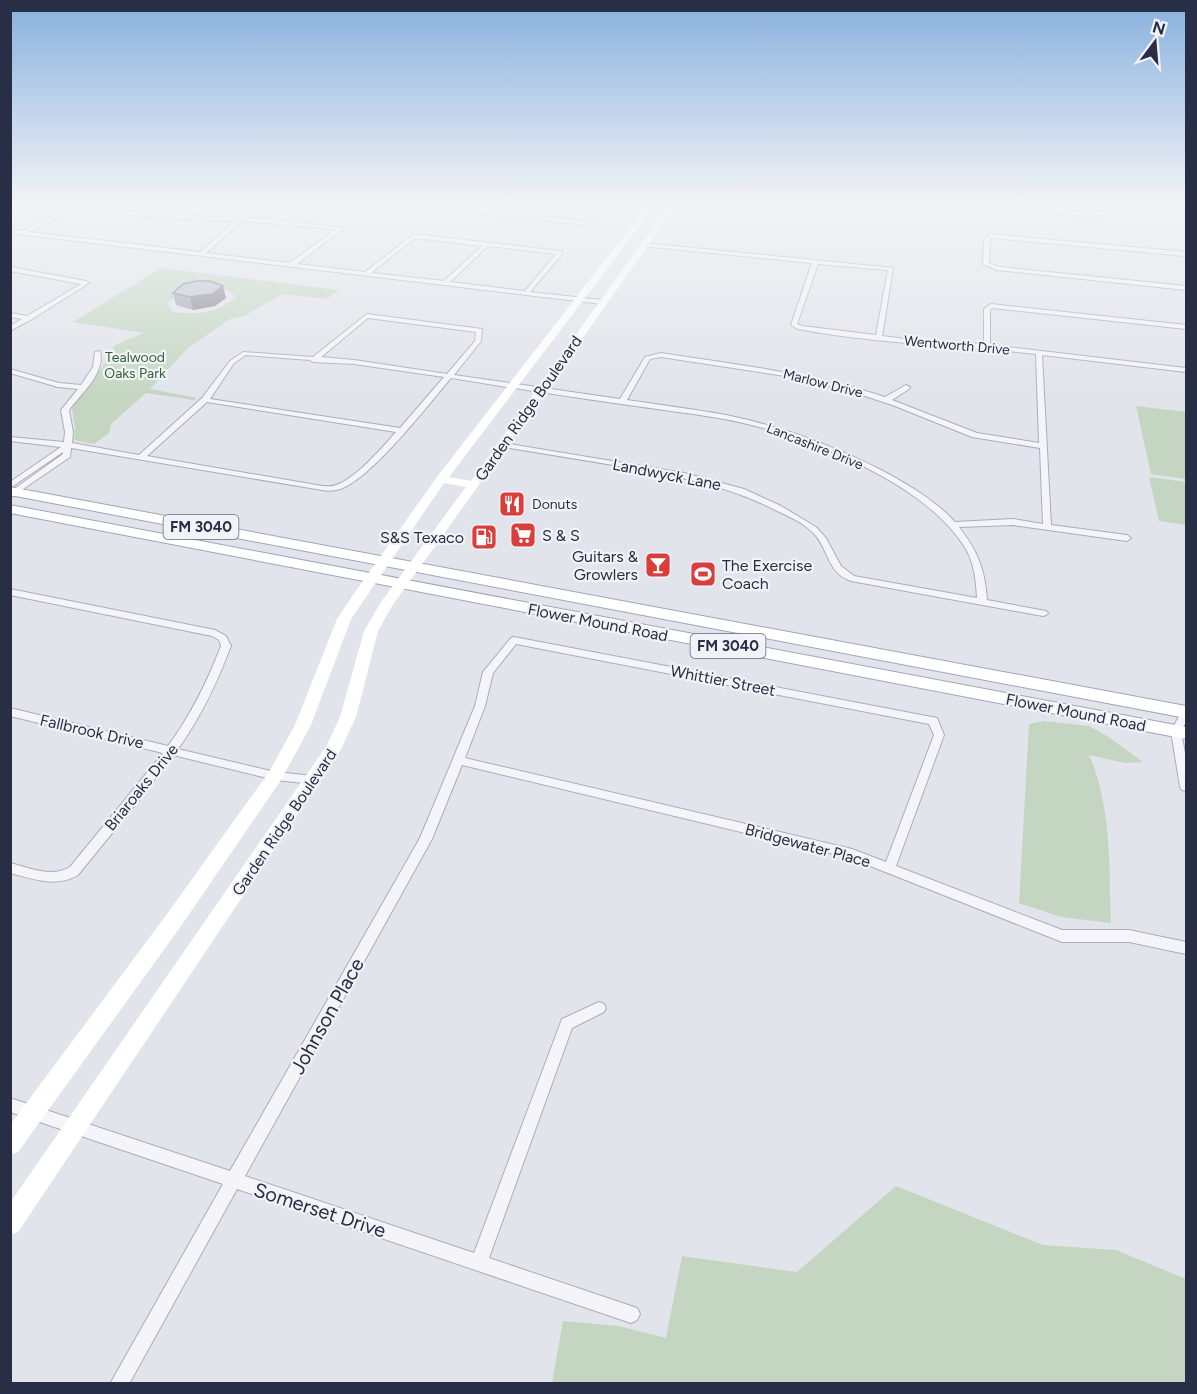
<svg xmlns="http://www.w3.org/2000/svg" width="1197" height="1394" font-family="Figtree,sans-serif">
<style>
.green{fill:#c4d6c2;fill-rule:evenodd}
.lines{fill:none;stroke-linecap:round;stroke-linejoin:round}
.minor-casing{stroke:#aaadb9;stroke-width:2}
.primary-casing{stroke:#a0a5b8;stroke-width:2}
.minor{fill:#f5f5f9;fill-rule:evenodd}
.secondary{fill:#fff;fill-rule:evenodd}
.primary{fill:#fff;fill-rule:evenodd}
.wall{fill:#a3a7b2}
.shaded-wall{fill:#858891}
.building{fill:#bec2cf;stroke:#858891;stroke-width:1.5}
.labels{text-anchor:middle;stroke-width:4.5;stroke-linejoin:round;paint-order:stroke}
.far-street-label{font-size:14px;fill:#282e45;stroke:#f1f3f8}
.far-park-label{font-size:14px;fill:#356234;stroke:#f1f3f8}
.far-poi-label{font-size:14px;fill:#282e45;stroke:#f1f3f8;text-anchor:start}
.shield{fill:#f1f3f8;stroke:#64697b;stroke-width:1.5}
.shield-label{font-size:15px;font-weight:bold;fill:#282e45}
.street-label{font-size:16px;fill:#282e45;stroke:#f1f3f8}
.poi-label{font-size:16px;fill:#282e45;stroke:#f1f3f8;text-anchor:start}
.near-street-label{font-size:20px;fill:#282e45;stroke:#f1f3f8}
</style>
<rect width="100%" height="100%" fill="#e1e4eb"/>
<path class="green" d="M 161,268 L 339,290 L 327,299 L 283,294 L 244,316 L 230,319 L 188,348 L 150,389 L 197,398 L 194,400 L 146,393 L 111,424 L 109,433 L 94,444 L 74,440 L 75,428 L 72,409 L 78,398 L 106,362 L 115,345 L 144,333 L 73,322 ZM 206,288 L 229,291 L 236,297 C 218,314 195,315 173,312 L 167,303 L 182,293 Z
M 1136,406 L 1186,412 L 1186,479 L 1151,474 Z
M 1149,477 L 1186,482 L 1186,525 L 1159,521 Z
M 1043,721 L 1089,726 L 1107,736 L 1143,762 L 1125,763 L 1089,755 C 1112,807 1109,868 1111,923 L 1061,917 L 1019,903 L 1029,724 Z
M 896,1186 L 1043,1245 L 1116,1250 L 1186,1279 L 1186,1383 L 552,1383 L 563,1321 L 618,1326 L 666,1338 L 682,1256 L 797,1272 Z"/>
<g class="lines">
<defs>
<path id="minor" d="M 256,202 L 261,202 L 245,218 L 271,219 L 344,228 L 297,264 L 365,272 L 414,234 L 560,251 L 562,252 L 562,254 L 530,292 L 602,300 L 605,302 L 602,304 L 10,233 L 10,229 L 22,231 L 80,203 L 83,205 L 82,206 L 159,214 L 239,218 ZM 76,209 L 159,218 L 236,221 L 200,252 L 29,232 ZM 242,221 L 336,229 L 290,263 L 206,253 ZM 415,238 L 482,246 L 444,281 L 371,273 ZM 488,246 L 556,254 L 525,291 L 450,282 Z
M 380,202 L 398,202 L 586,221 L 605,202 L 610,202 L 587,225 Z
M 646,202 L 669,202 L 676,204 L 673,206 Z
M 930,202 L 953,202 L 1085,212 L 1106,211 L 1135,202 L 1142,202 L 1107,215 L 1085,216 Z
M 990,234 L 1186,252 L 1186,256 L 991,238 L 990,240 L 989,263 L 1000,267 L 1186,286 L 1186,290 L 997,270 L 983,264 L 984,240 Z
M 644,243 L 893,268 L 882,336 L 922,341 L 984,344 L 984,309 L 991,304 L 1186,325 L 1186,329 L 992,308 L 990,310 L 990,345 L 1186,368 L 1186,372 L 1042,355 L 1051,525 L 1127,535 L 1131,538 L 1127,541 L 1013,525 L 959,527 C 978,552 985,569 987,600 L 1046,611 L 1048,613 L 1046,615 L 1043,616 L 851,581 C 828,573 829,552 816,536 C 805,523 788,516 773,509 C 726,485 676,476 625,467 C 584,460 544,454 503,447 L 499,445 L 503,443 L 684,473 L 744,489 L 781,506 L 816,527 L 826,538 L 841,566 L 854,576 L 977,598 C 976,580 974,561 964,546 C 922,480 800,433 724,419 C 690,413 655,409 621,404 C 564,396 507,387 451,378 C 429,404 370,480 340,489 C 334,491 328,491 322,490 L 71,448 L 70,457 L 10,498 L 10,492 L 63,454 L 63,452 L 10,488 L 10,482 L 61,447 L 10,441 L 10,437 L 64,442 L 65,432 L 61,410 L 78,389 L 58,387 L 10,373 L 10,369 L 59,383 L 81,385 L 93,367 L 95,352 L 100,351 C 106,373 81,394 69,410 L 73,432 L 72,443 L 139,455 L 202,398 L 230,361 L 243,352 L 313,357 L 367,314 L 482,329 L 481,341 L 454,375 L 620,399 L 645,357 L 661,353 C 737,365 812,373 885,397 L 906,385 L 910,387 L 909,389 L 892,400 L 977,433 L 1039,443 L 1036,354 C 957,345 876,344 798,329 L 791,325 L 812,263 L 642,246 L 642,244 ZM 818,264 L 888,270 L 876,335 L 802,326 L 797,324 ZM 368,318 L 476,332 L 475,341 L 447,374 L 354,360 L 321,357 ZM 246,355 L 310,360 L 313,362 L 354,364 L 444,377 L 400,428 L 210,399 L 234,363 ZM 661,357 L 804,379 L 853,392 L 895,406 L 972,437 L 1040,448 L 1043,524 L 1013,519 L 955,522 C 935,500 907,484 881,470 C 832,445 780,426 726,415 C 693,409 660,405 627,400 L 650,359 ZM 207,402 L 396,432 C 384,446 354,480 336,485 C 332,487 326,486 322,486 L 147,456 Z
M 10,267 L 86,281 L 89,283 L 32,319 L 10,331 L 10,326 L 22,319 L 10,317 L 10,313 L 27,316 L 81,284 L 10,271 Z
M 10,589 L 215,630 L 226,636 L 231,646 C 217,683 201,717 178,749 L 275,772 L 314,776 L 318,777 L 320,780 L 318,783 L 314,784 L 275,780 L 173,755 L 143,795 L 78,875 C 56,888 34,879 10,873 L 10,863 C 29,868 52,878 70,867 L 163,753 L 10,716 L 10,708 L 168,746 C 191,715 207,682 221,646 L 219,640 L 212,636 L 10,595 Z
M 514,637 L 937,718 L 944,735 L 896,866 L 1062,930 L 1129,930 L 1186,942 L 1186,954 L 1129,942 L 1062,942 L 850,858 L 462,765 L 432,839 L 245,1176 L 474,1253 L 562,1019 L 599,1002 L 604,1004 L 606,1008 L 604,1012 L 572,1028 L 489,1258 L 637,1308 L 640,1314 L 637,1320 L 631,1323 L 237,1189 L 129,1384 L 110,1384 L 223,1184 L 10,1112 L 10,1098 L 230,1171 L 420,838 L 475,706 L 483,672 L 511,638 ZM 516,644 L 929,724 L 934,735 L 886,862 L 852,849 L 465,758 L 485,706 L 493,673 Z
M 1186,710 L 1186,722 L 1181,731 L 1186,759 L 1186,791 L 1182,790 L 1180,787 L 1171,731 L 1182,711 Z"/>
<path id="primary" d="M 10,487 L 1186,706 L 1186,718 L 10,495 Z
M 10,505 L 1186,727 L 1186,739 L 10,513 Z"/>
</defs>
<use href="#minor" class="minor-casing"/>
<use href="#primary" class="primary-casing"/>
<use href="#minor" class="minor"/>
<path class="secondary" d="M 650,202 L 658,202 L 449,477 L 471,481 L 671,202 L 679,202 C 583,337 489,472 392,606 L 378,631 L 356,717 L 340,751 L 18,1232 L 10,1235 L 10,1203 L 327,745 L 340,717 L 364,631 L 381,602 L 466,487 L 444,483 L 351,619 L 311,725 L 281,780 L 181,926 L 18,1152 L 10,1155 L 10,1125 L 167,914 L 269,772 L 295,725 L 337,619 L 353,595 L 437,477 Z"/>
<use href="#primary" class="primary"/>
</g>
<path class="wall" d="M 173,293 L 226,298 L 215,306 L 193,310 L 176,305 Z"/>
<path class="shaded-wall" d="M 223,286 L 226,298 L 215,306 L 193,310 L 190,297 Z"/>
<path class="building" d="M 197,281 L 210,281 L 223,286 L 212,294 L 190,297 L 173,293 L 183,284 Z"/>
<linearGradient id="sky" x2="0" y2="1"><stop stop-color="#88b0de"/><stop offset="0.51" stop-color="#f2f3f6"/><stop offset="1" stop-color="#f2f3f6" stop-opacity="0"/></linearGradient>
<rect width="1197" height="397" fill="url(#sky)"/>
<defs>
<symbol id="restaurant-square" viewBox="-11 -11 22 22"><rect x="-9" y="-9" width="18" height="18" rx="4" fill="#da3e3c" stroke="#f1f3f8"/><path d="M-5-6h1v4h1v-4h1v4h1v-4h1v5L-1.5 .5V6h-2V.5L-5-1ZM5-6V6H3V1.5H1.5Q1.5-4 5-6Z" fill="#fff"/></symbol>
<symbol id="supermarket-square" viewBox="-11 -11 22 22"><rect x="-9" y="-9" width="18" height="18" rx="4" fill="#da3e3c" stroke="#f1f3f8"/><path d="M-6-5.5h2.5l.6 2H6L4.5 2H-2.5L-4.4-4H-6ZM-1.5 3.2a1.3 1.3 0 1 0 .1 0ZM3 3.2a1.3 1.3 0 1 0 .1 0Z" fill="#fff"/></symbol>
<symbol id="fuel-square" viewBox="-11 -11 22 22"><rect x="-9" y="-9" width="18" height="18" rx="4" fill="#da3e3c" stroke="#f1f3f8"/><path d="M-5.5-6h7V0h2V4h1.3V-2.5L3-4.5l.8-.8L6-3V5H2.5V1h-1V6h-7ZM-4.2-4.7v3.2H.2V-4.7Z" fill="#fff"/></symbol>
<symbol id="bar-square" viewBox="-11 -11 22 22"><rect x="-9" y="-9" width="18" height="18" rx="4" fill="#da3e3c" stroke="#f1f3f8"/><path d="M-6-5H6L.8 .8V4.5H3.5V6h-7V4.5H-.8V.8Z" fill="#fff"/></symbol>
<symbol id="stadium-square" viewBox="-11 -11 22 22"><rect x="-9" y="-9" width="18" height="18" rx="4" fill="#da3e3c" stroke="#f1f3f8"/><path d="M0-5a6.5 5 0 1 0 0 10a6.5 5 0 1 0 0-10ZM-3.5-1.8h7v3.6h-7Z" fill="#fff"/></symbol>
</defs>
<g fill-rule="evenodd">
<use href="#restaurant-square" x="497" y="489" width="30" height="30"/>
<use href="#supermarket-square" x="508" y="520" width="30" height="30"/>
<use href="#fuel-square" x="469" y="522" width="30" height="30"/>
<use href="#bar-square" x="643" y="550" width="30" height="30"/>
<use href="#stadium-square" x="688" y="559" width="30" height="30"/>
</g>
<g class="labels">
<g class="far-street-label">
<text transform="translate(957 345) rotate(5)" y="5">Wentworth Drive</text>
<text transform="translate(823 383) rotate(14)" y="5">Marlow Drive</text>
<text transform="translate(815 446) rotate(22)" y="5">Lancashire Drive</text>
</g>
<g class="far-park-label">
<text x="135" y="362">Tealwood<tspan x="135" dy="16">Oaks Park</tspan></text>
</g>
<g class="far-poi-label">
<text x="532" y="509">Donuts</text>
</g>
<g class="shield">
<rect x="163.5" y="515" width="75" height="24" rx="4.5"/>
<rect x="690.5" y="634" width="75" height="24" rx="4.5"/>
</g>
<g class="shield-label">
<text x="201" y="532">FM 3040</text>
<text x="728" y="651">FM 3040</text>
</g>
<g class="street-label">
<text transform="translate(528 408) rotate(-55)" y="6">Garden Ridge Boulevard</text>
<text transform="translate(667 474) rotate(11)" y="6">Landwyck Lane</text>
<text transform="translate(598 622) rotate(11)" y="6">Flower Mound Road</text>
<text transform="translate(723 680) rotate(11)" y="6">Whittier Street</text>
<text transform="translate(1076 712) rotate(11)" y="6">Flower Mound Road</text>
<text transform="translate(92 731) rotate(13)" y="6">Fallbrook Drive</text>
<text transform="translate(141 787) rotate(-51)" y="6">Briaroaks Drive</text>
<text transform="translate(284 822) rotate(-56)" y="6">Garden Ridge Boulevard</text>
<text transform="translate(808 845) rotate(15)" y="6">Bridgewater Place</text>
</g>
<g class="poi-label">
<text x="542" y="541">S &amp; S</text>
<text x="464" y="543" text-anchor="end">S&amp;S Texaco</text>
<text x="638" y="562" text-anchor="end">Guitars &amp;<tspan x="638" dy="18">Growlers</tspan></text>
<text x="722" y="571">The Exercise<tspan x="722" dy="18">Coach</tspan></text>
</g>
<g class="near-street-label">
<text transform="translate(327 1016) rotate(-61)" y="7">Johnson Place</text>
<text transform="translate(320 1210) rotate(18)" y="7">Somerset Drive</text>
</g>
</g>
<rect width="1197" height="1394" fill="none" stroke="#282e45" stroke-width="24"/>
<g transform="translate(1155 42) rotate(16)" stroke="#f1f3f8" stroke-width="4.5" paint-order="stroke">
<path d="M0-4.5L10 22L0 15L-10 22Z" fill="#282e45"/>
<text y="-9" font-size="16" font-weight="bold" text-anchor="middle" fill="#282e45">N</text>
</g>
</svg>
